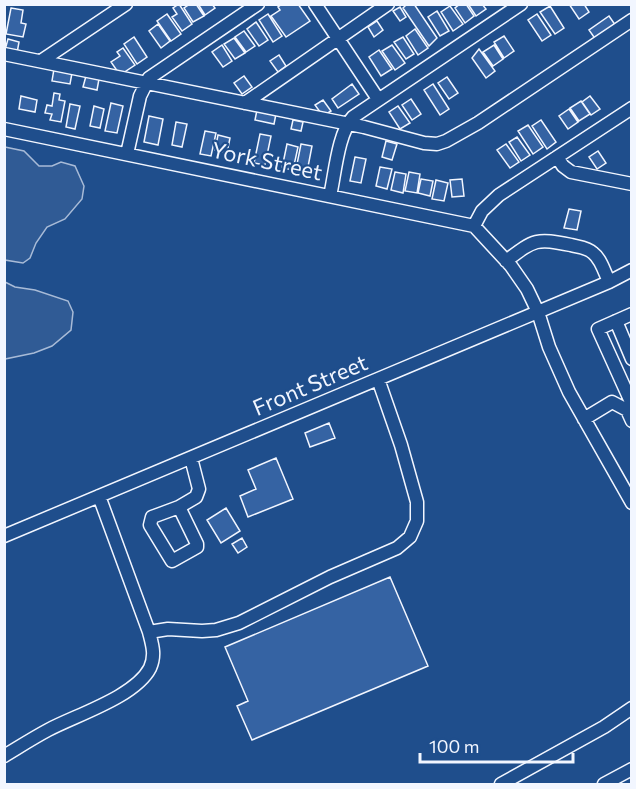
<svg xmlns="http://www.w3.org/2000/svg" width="636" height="789" font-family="Commissioner,sans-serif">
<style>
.built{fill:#305b95;stroke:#a8bbd7;stroke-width:1.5}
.building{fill:#3563a3;stroke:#f2f6ff;stroke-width:1.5}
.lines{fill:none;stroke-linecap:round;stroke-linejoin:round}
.minor-casing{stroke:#f2f6ff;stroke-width:15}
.minor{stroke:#1f4e8c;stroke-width:12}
.labels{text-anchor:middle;stroke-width:4.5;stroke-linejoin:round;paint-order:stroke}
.street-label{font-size:22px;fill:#f2f6ff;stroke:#1f4e8c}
</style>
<rect width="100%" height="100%" fill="#1f4e8c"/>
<path class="built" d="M 5,147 L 24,151 L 39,166 L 52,166 L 61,162 L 75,166 L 84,186 L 82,199 L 65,219 L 47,227 L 36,243 L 30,258 L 23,263 L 5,260 Z
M 5,282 L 15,287 L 35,290 L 68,301 L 73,312 L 71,330 L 52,346 L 34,353 L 5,359 Z"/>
<path class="building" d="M 179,4 L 192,24 L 182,31 L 172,17 L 177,14 L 173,8 Z
M 190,4 L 196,4 L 204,16 L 193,22 L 184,8 Z
M 198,4 L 212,4 L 215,8 L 205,15 Z
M 282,4 L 298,4 L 310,21 L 286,37 L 271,16 L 280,10 L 278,7 Z
M 407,4 L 414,4 L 437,38 L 429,46 L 403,8 Z
M 460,4 L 466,4 L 474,16 L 465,23 L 455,8 Z
M 468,4 L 482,4 L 486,9 L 476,16 Z
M 569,4 L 584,4 L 589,12 L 579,19 Z
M 450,6 L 463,24 L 453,31 L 441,12 Z
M 550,6 L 564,28 L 555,34 L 540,12 Z
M 400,7 L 406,17 L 400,21 L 393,11 Z
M 11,8 L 23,10 L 21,23 L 26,24 L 23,37 L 6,34 Z
M 437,11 L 449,31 L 440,36 L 428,17 Z
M 167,14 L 181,34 L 171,41 L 157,21 Z
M 268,14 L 282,36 L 273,42 L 259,20 Z
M 537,14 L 551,35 L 542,41 L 528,20 Z
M 609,16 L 616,26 L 596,40 L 589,30 Z
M 377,21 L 383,30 L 374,37 L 368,27 Z
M 256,22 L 268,40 L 259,46 L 247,29 Z
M 158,24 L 170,41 L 161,48 L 149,31 Z
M 415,29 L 428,48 L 418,55 L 406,36 Z
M 244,31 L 255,46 L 246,52 L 235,37 Z
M 504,36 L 514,51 L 504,58 L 494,42 Z
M 134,37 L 147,57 L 137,64 L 124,44 Z
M 403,37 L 414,54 L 406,59 L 394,42 Z
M 234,38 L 245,53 L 235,59 L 224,44 Z
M 8,39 L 19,42 L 17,53 L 5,50 Z
M 222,45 L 232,61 L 223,67 L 212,52 Z
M 392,45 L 405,63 L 395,70 L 382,51 Z
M 494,45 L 503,59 L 493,66 L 483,52 Z
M 123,48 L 135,65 L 120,75 L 111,62 L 120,56 L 117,52 Z
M 479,49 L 495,71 L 486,78 L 472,58 Z
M 379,50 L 392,69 L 381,76 L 369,57 Z
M 279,55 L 286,66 L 278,72 L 270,61 Z
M 54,69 L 72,73 L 70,84 L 52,81 Z
M 86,76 L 99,79 L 97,90 L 83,87 Z
M 244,76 L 252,87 L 242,94 L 234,83 Z
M 447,77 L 458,93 L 449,99 L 438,83 Z
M 352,84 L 359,94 L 338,108 L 332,99 Z
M 433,84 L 449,109 L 440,115 L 424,90 Z
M 54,93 L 60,94 L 59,100 L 65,101 L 61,122 L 50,120 L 52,114 L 45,113 L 47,105 L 52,106 Z
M 21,96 L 37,100 L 35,112 L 19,109 Z
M 590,96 L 600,109 L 591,115 L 582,102 Z
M 411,99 L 421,114 L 412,120 L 402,105 Z
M 323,100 L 331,111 L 323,116 L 315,105 Z
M 581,101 L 590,114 L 579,121 L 570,108 Z
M 111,103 L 123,106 L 117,133 L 105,131 Z
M 70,104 L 80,106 L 75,129 L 66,127 Z
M 94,106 L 104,109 L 100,128 L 90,126 Z
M 398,106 L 410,123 L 400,129 L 389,112 Z
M 569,109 L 578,122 L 568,129 L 559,116 Z
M 257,110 L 276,114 L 274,124 L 255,120 Z
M 149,116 L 163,119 L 158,145 L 144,142 Z
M 293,120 L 303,122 L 301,131 L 291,129 Z
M 541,120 L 556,142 L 547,149 L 532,126 Z
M 176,122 L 187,124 L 182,147 L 172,145 Z
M 528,125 L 543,147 L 533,154 L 518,131 Z
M 205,131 L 216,133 L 211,156 L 200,154 Z
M 260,134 L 271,136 L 265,165 L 254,163 Z
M 218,135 L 230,138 L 227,153 L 215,150 Z
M 517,137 L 530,155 L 521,161 L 509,142 Z
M 386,141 L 397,144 L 392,160 L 382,157 Z
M 287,144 L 298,147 L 293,170 L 282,168 Z
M 301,144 L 312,146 L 307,172 L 296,169 Z
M 506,144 L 519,162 L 510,168 L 497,150 Z
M 598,151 L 606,163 L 597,169 L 589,157 Z
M 355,157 L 366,159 L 361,183 L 350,181 Z
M 380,167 L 392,169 L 387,189 L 376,186 Z
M 395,172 L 406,174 L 403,193 L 391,190 Z
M 409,172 L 420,174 L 417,193 L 405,191 Z
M 421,179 L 433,181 L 430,196 L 418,193 Z
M 462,179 L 464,196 L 452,197 L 450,180 Z
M 436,180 L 448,183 L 444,201 L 432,199 Z
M 569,209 L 581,211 L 577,230 L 564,228 Z
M 329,423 L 335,438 L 310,447 L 305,433 Z
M 276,458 L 293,499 L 248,517 L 240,496 L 256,489 L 248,470 Z
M 226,508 L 240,531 L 221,543 L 207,520 Z
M 242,538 L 247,547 L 238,553 L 232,544 Z
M 390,577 L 428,666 L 252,740 L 237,706 L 248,701 L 225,647 Z"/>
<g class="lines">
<defs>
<path id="minor" d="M 315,4 L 378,99
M 4,54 L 364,127 L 424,143 L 437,144 L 446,141 L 478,123 L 632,20
M 41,61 L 126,4
M 245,103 L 388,4
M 4,129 L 474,226 L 511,266 L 527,289 L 538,312 L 549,347 L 569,392 L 632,503
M 127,154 L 140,96 L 149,78 L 258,4
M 557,157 L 563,166 L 571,172 L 632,184
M 330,196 C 335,174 338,133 353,117 L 521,4
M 474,226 L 482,211 L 499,195 L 632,108
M 506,261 C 535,239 536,238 571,245 C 578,247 587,247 593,253 C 601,259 605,273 609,282
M 632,314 L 598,329 L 632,404
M 616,321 L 632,359
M 584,419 L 612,402 L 627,410 L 632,421
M 179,507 L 197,544 L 197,547 L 172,561 L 150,525 L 152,517 L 179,507 L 196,497 L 199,489 L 191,458
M 4,536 L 609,282 L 632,270
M 149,632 L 168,629 L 202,631 L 216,630 L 239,623 L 330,577 L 397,548 L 410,537 L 417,521 L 417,502 L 401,445 L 378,379
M 4,756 C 19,747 33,738 48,730 C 76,715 135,697 150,668 C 156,655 152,644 149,632 L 99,496
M 501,784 L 604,727 L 632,708
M 604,784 L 632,769"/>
</defs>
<use href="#minor" class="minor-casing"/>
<use href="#minor" class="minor"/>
</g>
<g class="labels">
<g class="street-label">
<text transform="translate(267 161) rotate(12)" y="8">York Street</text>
<text transform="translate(310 385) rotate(-23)" y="8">Front Street</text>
</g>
</g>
<rect width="636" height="789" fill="none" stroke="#f2f6ff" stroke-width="12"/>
<path d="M420 753v9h153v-9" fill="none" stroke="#f2f6ff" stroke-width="3"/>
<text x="429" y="753" font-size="18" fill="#f2f6ff" stroke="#1f4e8c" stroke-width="4.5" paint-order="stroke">100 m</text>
</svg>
